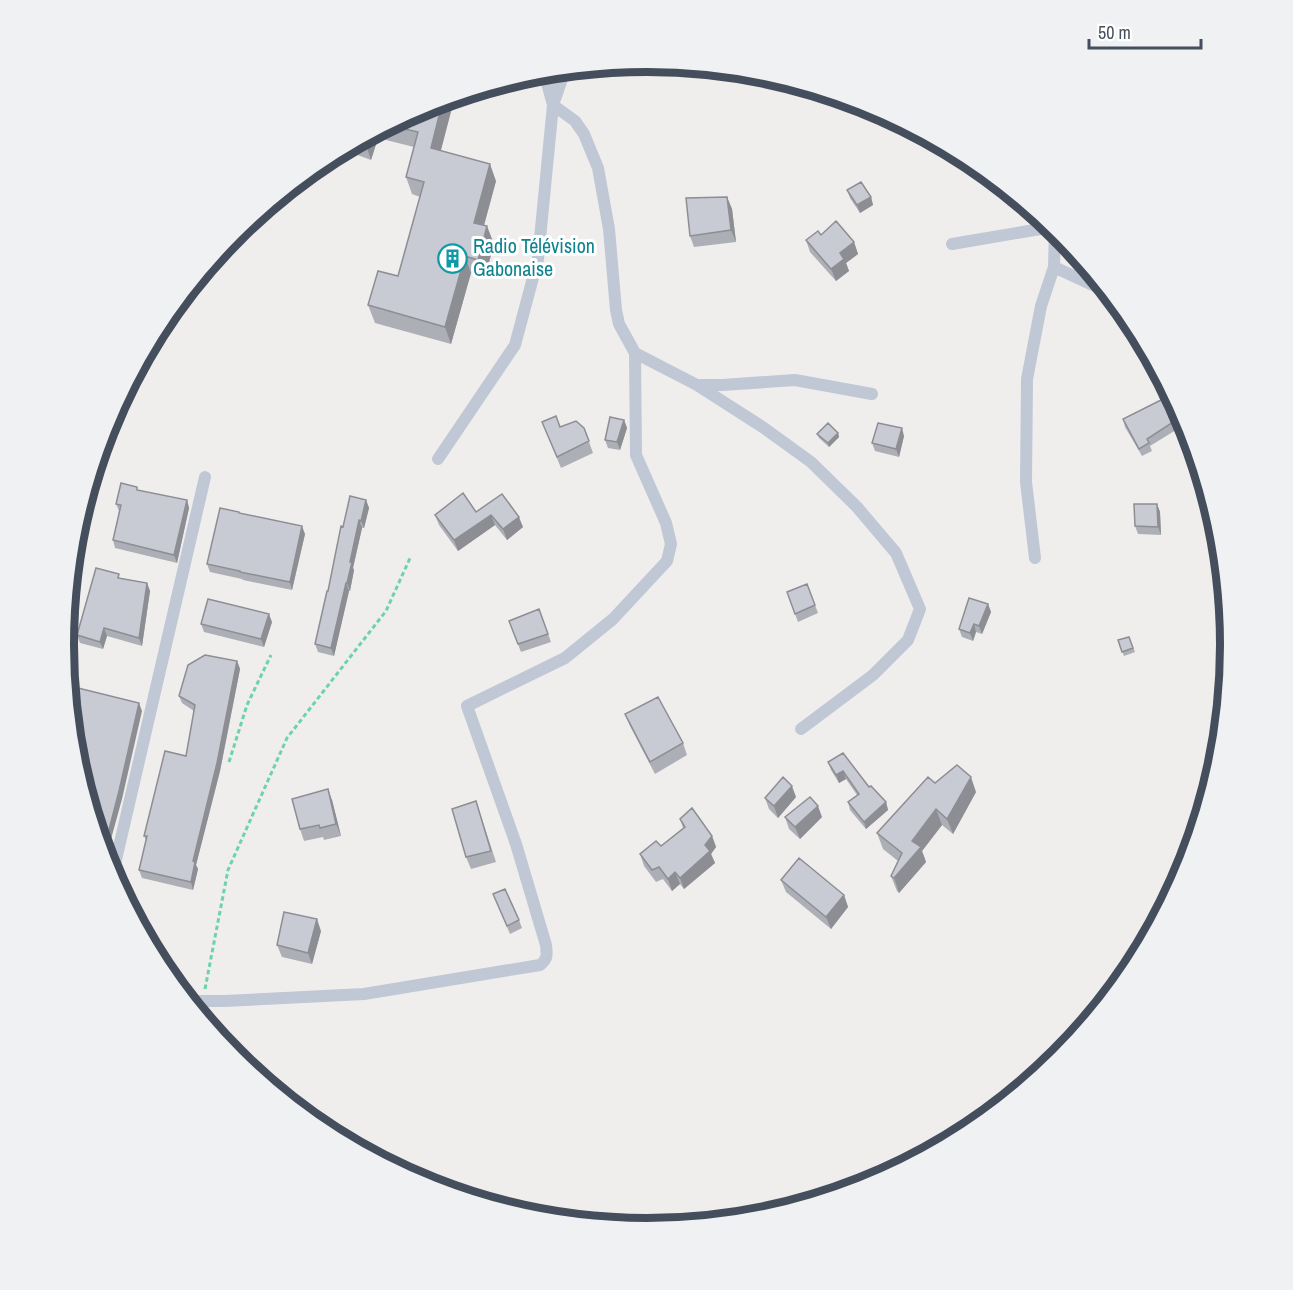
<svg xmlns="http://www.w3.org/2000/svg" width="1293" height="1290" font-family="'Archivo Narrow',sans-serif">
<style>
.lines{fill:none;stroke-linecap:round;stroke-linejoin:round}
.path{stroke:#6cd3aa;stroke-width:3;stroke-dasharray:4.5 3;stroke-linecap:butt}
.street{stroke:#bfc8d4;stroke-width:12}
.wall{fill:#adafb6}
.shaded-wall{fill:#8d8e94}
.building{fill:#c9cbd4;stroke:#8d8e94;stroke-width:1.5}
.labels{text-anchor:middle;stroke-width:6;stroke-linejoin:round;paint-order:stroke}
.culture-label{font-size:20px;fill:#0d838f;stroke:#fff;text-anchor:start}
.rim{fill:none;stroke:#444e5c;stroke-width:8}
</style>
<rect width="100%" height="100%" fill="#f0eded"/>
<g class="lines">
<path class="path" d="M 229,762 L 247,705 L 271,655
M 205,989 L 228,870 L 287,738 L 386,611 L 411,556"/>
<path class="street" d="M 952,244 L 1052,227
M 1054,267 L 1108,292
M 635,353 L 697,385 L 764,428 L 811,462 L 857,507 L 896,553 L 920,609 L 908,640 L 873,675 L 801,729
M 697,385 L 722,385 L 795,380 L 872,394
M 438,459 L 515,345 L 538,259 L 553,105 L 565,70
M 1035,558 L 1026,482 L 1027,379 L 1041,306 L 1054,267 L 1055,229
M 1223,576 L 1224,581
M 112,877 L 205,477
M 188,1001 L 224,1001 L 364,994 L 540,965 C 548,959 547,955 546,945 L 516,844 L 467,706 L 565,658 L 613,619 L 667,561 L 671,544 L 666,523 L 636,455 L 635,353 L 619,324 L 616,310 L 609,229 L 598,168 L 584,134 L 575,121 L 553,105 L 544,72"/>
</g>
<path class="wall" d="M 455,96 L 441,150 L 496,181 L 484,225 L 494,244 L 485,277 L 471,273 L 451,344 L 375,323 L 368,305 L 398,276 L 420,197 L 412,194 L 406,177 L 414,147 L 378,138 L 371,160 L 344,150 L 343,149 L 424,106 Z
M 1005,188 L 1027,206 L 1020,214 L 1003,200 L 1000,192 Z
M 847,190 L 871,197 L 873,205 L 860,213 L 850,198 Z
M 727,197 L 732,209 L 736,242 L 694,247 L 690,236 Z
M 821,235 L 854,242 L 858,254 L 846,263 L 849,271 L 836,281 L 810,252 L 806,240 Z
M 1170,392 L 1186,422 L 1188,429 L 1179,435 L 1176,430 L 1150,446 L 1152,451 L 1142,456 L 1125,427 L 1123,419 L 1161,400 Z
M 624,420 L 627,428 L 620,450 L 608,448 L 605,440 Z
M 542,422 L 560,427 L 584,428 L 593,453 L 561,468 Z
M 838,433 L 839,437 L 829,447 L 819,438 L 817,434 Z
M 904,436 L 899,457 L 875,451 L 872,443 Z
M 138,490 L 187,500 L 189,508 L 177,563 L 115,548 L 113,540 L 119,511 L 116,504 Z
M 502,494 L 523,527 L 507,540 L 495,525 L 458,551 L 439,525 L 435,515 L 476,512 Z
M 366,500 L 369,508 L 364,528 L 362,528 L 353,568 L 354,570 L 350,591 L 349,591 L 334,656 L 318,652 L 315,644 L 343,527 Z
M 1157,504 L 1160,512 L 1161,535 L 1138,534 L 1135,526 Z
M 239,512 L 239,513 L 305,534 L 292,590 L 243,580 L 242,579 L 210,572 L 207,564 Z
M 121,578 L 147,583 L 150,591 L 142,646 L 107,636 L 103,649 L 80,643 L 77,635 Z
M 807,584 L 818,613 L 798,622 L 787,592 Z
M 988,604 L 991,612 L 982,634 L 976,632 L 973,641 L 962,637 L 959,629 Z
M 539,609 L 551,642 L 521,652 L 509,621 Z
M 272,622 L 264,647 L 204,632 L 201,624 Z
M 1129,637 L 1135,652 L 1124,656 L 1118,640 Z
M 237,661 L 240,669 L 220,771 L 196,865 L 198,869 L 193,890 L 142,878 L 139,870 L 146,840 L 144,836 L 186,756 L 194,711 L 182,703 L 179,696 Z
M 625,714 L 683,743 L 687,755 L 655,774 L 630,726 Z
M 828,762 L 869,787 L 886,802 L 888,810 L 866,829 L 850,810 L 848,802 L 857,795 L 846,779 L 839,783 L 831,770 Z
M 935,783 L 976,792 L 953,834 L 942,825 L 922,851 L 926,862 L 899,893 L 897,891 L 891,876 L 898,861 L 883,849 L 877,833 Z
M 796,797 L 778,818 L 769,809 L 765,798 Z
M 332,800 L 341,836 L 324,840 L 323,837 L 304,841 L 300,829 Z
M 480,813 L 496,862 L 471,869 L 466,857 Z
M 785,817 L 822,817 L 800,839 L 789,829 Z
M 680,819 L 712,836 L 716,847 L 711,854 L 715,863 L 684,889 L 680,884 L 672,891 L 663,879 L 656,882 L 644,866 L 640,854 L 661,846 L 683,828 Z
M 781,880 L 844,895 L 848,907 L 831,929 L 786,892 Z
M 493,894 L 519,920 L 522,928 L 510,934 Z
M 321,931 L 312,964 L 282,957 L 277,945 Z"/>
<path class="shaded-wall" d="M 455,96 L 437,165 L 431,148 L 443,100 Z
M 375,132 L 378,138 L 371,160 L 365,142 L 367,136 Z
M 490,164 L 496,181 L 480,240 L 474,223 Z
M 727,197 L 732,209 L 736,242 L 731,230 Z
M 871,197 L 873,205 L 860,213 L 857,205 Z
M 1021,201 L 1027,206 L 1020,214 L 1017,206 Z
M 487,226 L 494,244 L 485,277 L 478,260 Z
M 854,242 L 858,254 L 846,263 L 849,271 L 836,281 L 831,269 L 840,253 Z
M 217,253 L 221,265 L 182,302 L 180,298 Z
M 465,256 L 471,273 L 451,344 L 445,327 Z
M 624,420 L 627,428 L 620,450 L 617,442 Z
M 902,428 L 904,436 L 899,457 L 896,449 Z
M 838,433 L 839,437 L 829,447 L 828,443 Z
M 187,500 L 189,508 L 177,563 L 174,555 Z
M 366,500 L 369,508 L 364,528 L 361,521 Z
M 1157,504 L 1160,512 L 1161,535 L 1158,527 Z
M 491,515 L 495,525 L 458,551 L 454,540 Z
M 519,517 L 523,527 L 507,540 L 503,529 Z
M 359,520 L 362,528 L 353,568 L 354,570 L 350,591 L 347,583 L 350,562 Z
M 302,526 L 305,534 L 292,590 L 290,582 Z
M 147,583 L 150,591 L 142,646 L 139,638 Z
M 346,583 L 349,591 L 334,656 L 331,648 Z
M 988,604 L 991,612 L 982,634 L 979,626 Z
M 269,614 L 272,622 L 264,647 L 261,639 Z
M 974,624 L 976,632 L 973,641 L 970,633 Z
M 104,628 L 107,636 L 103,649 L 100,642 Z
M 237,661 L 240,669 L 220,771 L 196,865 L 198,869 L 193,890 L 191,882 L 193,861 Z
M 139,703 L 142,711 L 122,799 L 105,861 L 103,853 Z
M 843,771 L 846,779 L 839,783 L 836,775 Z
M 971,777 L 976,792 L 953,834 L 947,819 Z
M 792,786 L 796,797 L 778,818 L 774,806 Z
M 328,789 L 332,800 L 341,836 L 336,824 Z
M 886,802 L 888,810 L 866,829 L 864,822 Z
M 818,806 L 822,817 L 800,839 L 795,827 Z
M 936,809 L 942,825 L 922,851 L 926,862 L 899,893 L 894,878 L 912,841 Z
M 712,836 L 716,847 L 711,854 L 715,863 L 684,889 L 680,878 Z
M 675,872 L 680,884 L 672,891 L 668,879 Z
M 844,895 L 848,907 L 831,929 L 826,917 Z
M 317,919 L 321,931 L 312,964 L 308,953 Z"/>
<path class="building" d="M 443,100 L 431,148 L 490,164 L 474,223 L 487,226 L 478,260 L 465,256 L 445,327 L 368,305 L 378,271 L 398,276 L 424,182 L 406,177 L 418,132 L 388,125 L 424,106 Z
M 367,136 L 365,142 L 359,140 Z
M 861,182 L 871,197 L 857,205 L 847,190 Z
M 1005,188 L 1021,201 L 1017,206 L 1000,192 Z
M 727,197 L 731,230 L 690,236 L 686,198 Z
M 836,221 L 854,242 L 840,253 L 844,259 L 831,269 L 806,240 L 818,231 L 821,235 Z
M 1170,392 L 1185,421 L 1176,427 L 1173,422 L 1147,439 L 1149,443 L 1139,449 L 1123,419 L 1161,400 L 1160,397 Z
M 556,416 L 560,427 L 576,421 L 584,428 L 589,441 L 557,457 L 542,422 Z
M 610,417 L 624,420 L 617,442 L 605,440 Z
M 828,423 L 838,433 L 828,443 L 817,434 Z
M 878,423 L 902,428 L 896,449 L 872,443 Z
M 121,483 L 137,487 L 137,490 L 187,500 L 174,555 L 113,540 L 121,505 L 116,504 Z
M 463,493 L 476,512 L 502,494 L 519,517 L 503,529 L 491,515 L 454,540 L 435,515 Z
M 350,496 L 366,500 L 361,521 L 359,520 L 350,562 L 352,562 L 347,583 L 346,583 L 331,648 L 315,644 L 327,591 L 328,591 L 341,526 L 343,527 Z
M 1134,504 L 1157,504 L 1158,527 L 1135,526 Z
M 220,508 L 239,512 L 239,513 L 302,526 L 290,582 L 240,572 L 240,571 L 207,564 Z
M 96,568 L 119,574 L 118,578 L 147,583 L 139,638 L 104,628 L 100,642 L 77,635 Z
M 807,584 L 815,605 L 795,614 L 787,592 Z
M 969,598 L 988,604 L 979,626 L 974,624 L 970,633 L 959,629 Z
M 208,599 L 269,614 L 261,639 L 201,624 Z
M 539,609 L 548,634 L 518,644 L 509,621 Z
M 1129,637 L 1133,648 L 1122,652 L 1118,640 Z
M 205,655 L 237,661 L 217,763 L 193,861 L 195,862 L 191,882 L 139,870 L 147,836 L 144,836 L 165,751 L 186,756 L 195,705 L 179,696 L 188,665 Z
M 78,688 L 139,703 L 119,791 L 103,853 L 74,758 L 70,718 Z
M 658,697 L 683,743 L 650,762 L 625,714 Z
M 1221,739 L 1220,751 L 1215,743 Z
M 843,753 L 869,787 L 871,786 L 886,802 L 864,822 L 848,802 L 859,794 L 843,771 L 836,775 L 828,762 Z
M 957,765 L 971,777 L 947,819 L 936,809 L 912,841 L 921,847 L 894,878 L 891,876 L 902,853 L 877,833 L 928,777 L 935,783 Z
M 783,777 L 792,786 L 774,806 L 765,798 Z
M 328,789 L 336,824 L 320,828 L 319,825 L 300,829 L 292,799 Z
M 810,797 L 818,806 L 795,827 L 785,817 Z
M 476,801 L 491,851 L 466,857 L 452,809 Z
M 692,808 L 712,836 L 705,845 L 710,851 L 680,878 L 675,872 L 668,879 L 659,867 L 652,870 L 640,854 L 656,841 L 661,846 L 685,827 L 680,819 Z
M 799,858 L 844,895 L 826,917 L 781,880 Z
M 505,889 L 519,920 L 507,926 L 493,894 Z
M 284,912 L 317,919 L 308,953 L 277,945 Z"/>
<defs>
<symbol id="building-ring" viewBox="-11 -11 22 22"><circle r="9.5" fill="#fff" stroke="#0f9aa8" stroke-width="1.5"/><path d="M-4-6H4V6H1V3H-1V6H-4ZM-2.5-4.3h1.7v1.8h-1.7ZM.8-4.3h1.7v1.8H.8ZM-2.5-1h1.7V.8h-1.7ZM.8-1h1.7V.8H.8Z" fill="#0f9aa8"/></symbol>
</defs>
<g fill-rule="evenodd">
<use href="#building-ring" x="436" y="242" width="33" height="33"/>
</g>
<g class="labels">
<g class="culture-label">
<text x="473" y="253">Radio Télévision<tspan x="473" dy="23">Gabonaise</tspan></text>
</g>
</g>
<path d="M0 0H1293V1290H0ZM74 645a573 573 0 1 1 1146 0a573 573 0 1 1-1146 0Z" fill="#f0f1f2" fill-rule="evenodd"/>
<path class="rim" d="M74 645a573 573 0 1 1 1146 0a573 573 0 1 1-1146 0Z"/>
<path d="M1089 39v9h112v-9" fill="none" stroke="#444e5c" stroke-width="3"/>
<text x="1098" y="39" font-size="18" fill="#444e5c" stroke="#ffffff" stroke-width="4.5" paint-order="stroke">50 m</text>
</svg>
